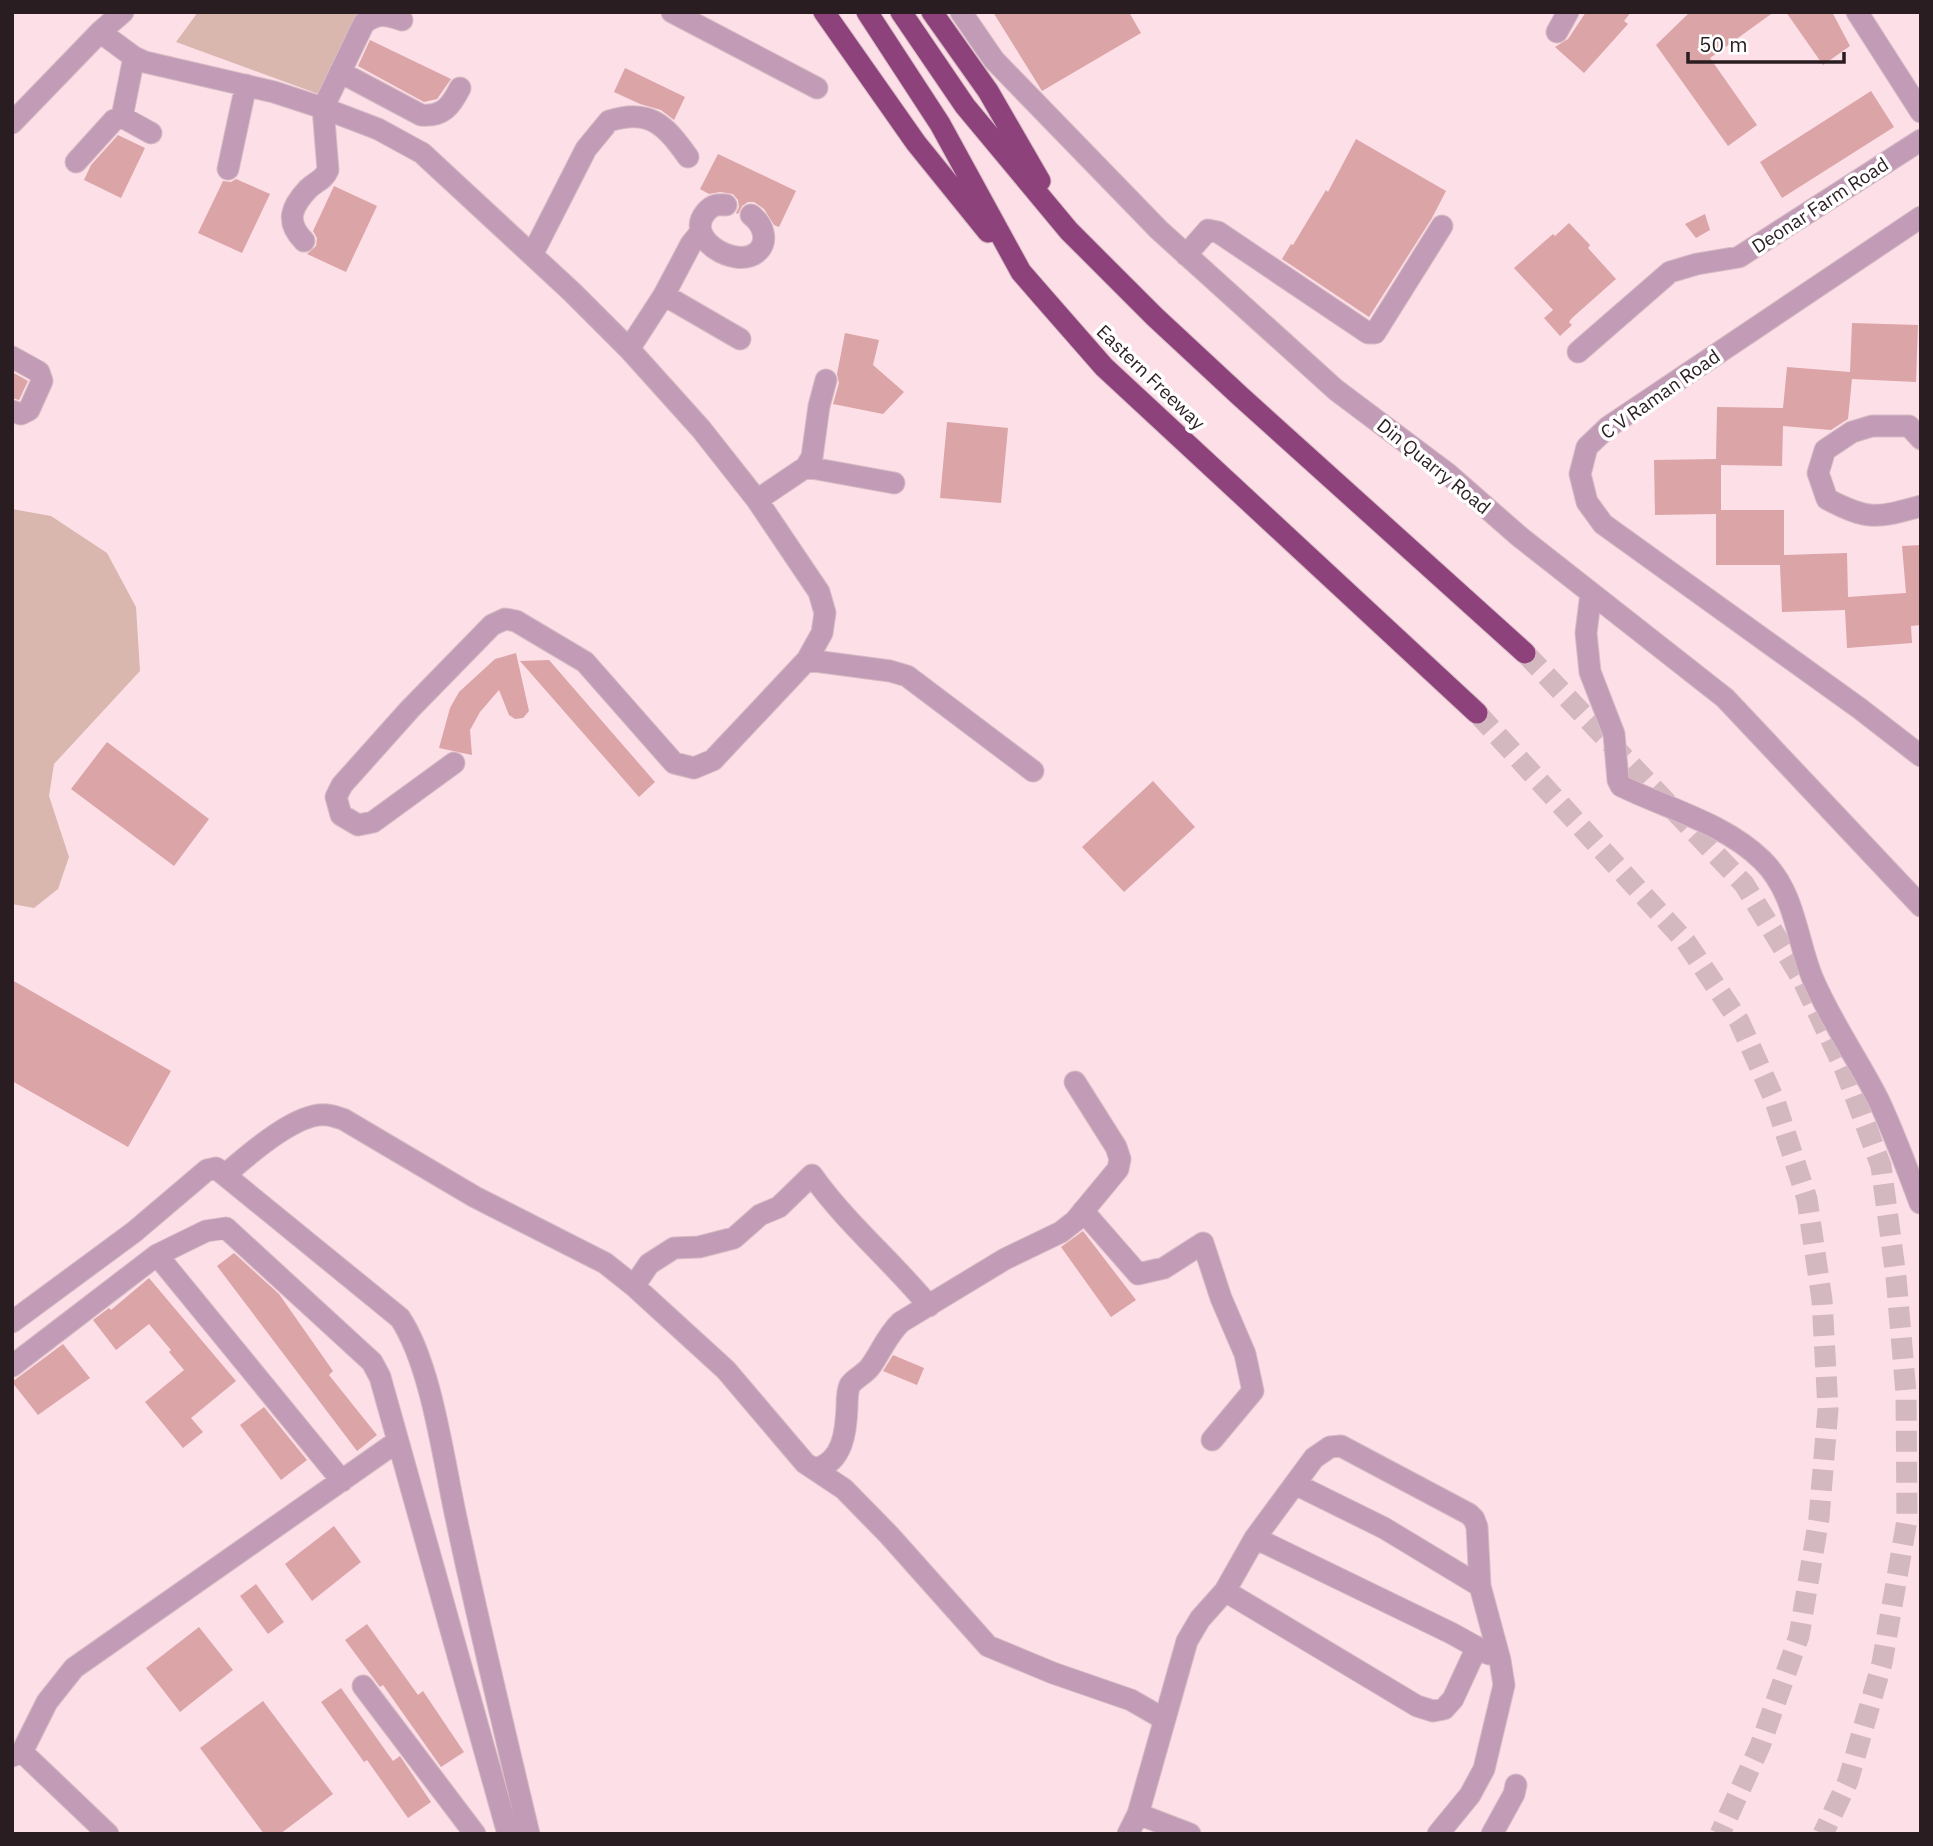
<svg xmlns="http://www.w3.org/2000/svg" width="1933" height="1846" font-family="'IBM Plex Sans',sans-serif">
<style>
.green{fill:#d9b7af}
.building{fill:#dba4a7}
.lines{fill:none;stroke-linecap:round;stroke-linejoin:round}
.highway-tunnel{stroke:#d3b8c0;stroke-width:21;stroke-dasharray:21 10;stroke-linecap:butt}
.minor-casing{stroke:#d7bcc4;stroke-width:23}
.highway-casing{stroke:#d7bcc4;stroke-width:23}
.minor{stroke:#c29cb6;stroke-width:21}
.highway{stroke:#8e427b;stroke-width:21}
.labels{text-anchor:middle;stroke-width:7;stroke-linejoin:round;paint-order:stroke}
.street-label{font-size:19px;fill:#2a1d22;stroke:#fff}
</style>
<rect width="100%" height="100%" fill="#fddfe8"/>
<path class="green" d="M 198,12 L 364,12 L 321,95 L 176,42 Z
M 12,509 L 51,516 L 107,553 L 136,607 L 140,671 L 54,764 L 49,796 L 69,857 L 58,889 L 34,908 L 12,904 Z"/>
<path class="building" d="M 993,12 L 1129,12 L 1141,33 L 1042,91 Z
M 1586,12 L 1631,12 L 1624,21 L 1628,24 L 1584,73 L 1555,47 L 1568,39 Z
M 1690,12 L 1774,12 L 1710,58 L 1757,125 L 1728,146 L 1656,45 Z
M 1786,12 L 1832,12 L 1850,46 L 1823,65 Z
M 370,40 L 451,79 L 437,99 L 424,102 L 358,66 Z
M 625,68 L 685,97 L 674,120 L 661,110 L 640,104 L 614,92 Z
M 1871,91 L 1894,127 L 1782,198 L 1760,162 Z
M 118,135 L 145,148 L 121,198 L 84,180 L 91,165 Z
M 1356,139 L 1446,191 L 1432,218 L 1369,317 L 1282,259 L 1291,244 L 1293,245 L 1326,190 L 1328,192 Z
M 718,154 L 796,191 L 779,227 L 774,225 L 764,209 L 754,202 L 748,202 L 742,206 L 738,214 L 736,213 L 739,207 L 738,200 L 733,194 L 720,192 L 709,194 L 700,189 Z
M 236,179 L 270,194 L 242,253 L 198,233 L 223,181 L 231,182 Z
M 334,186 L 377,206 L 346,272 L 307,254 L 316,246 L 317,238 L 313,231 Z
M 1705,214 L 1710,230 L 1696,238 L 1685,224 Z
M 1569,223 L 1590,245 L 1588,248 L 1616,279 L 1572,318 L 1569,322 L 1572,325 L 1560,336 L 1544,318 L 1553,310 L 1514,268 L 1553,234 L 1555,236 Z
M 1852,323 L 1918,325 L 1916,382 L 1852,379 L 1848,419 L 1831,430 L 1783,426 L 1782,466 L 1721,465 L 1721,510 L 1784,510 L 1784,555 L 1847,553 L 1848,597 L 1906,593 L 1902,546 L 1921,545 L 1921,625 L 1911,626 L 1912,643 L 1847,648 L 1845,610 L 1782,612 L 1780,565 L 1716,565 L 1716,514 L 1655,515 L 1654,460 L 1716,459 L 1717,407 L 1783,408 L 1787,367 L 1850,372 Z
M 845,333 L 879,340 L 873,365 L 904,392 L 883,414 L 833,404 L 839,383 L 837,374 Z
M 12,372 L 28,381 L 19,400 L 12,398 Z
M 947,422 L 1008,428 L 1001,503 L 940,498 Z
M 516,653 L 529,711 L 523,718 L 515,719 L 509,715 L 499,690 L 480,712 L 470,730 L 472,755 L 439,748 L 450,708 L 459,692 L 495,659 Z
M 549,660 L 655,782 L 639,797 L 520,661 Z
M 107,742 L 209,819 L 174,866 L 71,789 Z
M 1153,781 L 1195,827 L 1124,892 L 1082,847 Z
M 12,980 L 171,1071 L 128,1147 L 12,1081 Z
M 1083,1231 L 1136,1300 L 1111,1317 L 1061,1247 Z
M 234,1253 L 279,1294 L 333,1371 L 329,1375 L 377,1435 L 357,1451 L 217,1266 Z
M 149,1278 L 236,1381 L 191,1418 L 203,1432 L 183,1448 L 145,1402 L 184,1370 L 169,1352 L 171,1350 L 149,1324 L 116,1350 L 93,1320 L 109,1308 L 111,1310 Z
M 63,1344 L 90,1378 L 38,1415 L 12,1382 Z
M 893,1355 L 924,1368 L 917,1385 L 883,1371 Z
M 264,1407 L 307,1460 L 281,1480 L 240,1425 Z
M 334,1526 L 361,1562 L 312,1601 L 285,1564 Z
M 256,1584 L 284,1622 L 268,1634 L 240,1596 Z
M 367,1624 L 418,1695 L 423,1691 L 464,1752 L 441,1767 L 383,1685 L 380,1687 L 345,1640 Z
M 199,1627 L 233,1670 L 180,1712 L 146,1668 Z
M 341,1688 L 393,1761 L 400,1756 L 431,1802 L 408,1818 L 367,1760 L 364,1762 L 321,1702 Z
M 263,1701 L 333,1794 L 280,1834 L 264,1834 L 200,1748 Z"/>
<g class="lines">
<path class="highway-tunnel" d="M 1525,653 L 1744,884 L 1802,979 L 1845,1070 L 1881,1166 L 1896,1277 L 1906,1393 L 1907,1520 L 1882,1663 L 1848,1781 L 1823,1834
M 1477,713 L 1686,942 L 1739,1021 L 1775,1101 L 1807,1199 L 1822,1300 L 1828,1409 L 1819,1518 L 1799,1636 L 1760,1746 L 1720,1834"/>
<defs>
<path id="minor" d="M 672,12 L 817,88
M 961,12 L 994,60 L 1159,230 L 1336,390 L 1448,474 L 1520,537 L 1725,698 L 1921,906
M 1857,12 L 1921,112
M 100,32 L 134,57 L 145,62 L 274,92 L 323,108 L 378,129 L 422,153 L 572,292 L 629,349 L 701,429 L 757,500 L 819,592 L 825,613 L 822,633 L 807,660 L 713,760 L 694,768 L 674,763 L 585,662 L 516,621 L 505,619 L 492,625 L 410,709 L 342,785 L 336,797 L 341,815 L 358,825 L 373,822 L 454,763
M 1557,32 L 1568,12
M 340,72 L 421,115 C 443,117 451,106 460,88
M 122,117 L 134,57
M 12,123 L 100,32 L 123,12
M 76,162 L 114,120 L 122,117 L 151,133
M 228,169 L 246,85
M 726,205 C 717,204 712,205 706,212 C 683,238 735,269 756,253 C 770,242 763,224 751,215
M 1921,217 L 1608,427 L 1587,447 L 1580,474 L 1587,502 L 1603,524 L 1859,708 L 1921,756
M 304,241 C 285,222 291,207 308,189 C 315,182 324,180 328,170 L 323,108 L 364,23 C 379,12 386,15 402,20
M 532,255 L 586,149 L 609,121 C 650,108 665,125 688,157
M 1186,255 L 1208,230 L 1218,232 L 1368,333 L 1375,333 L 1442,226
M 664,295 L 740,339
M 629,349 L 664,295 L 691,244 L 700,233
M 1578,352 L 1670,272 L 1697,264 L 1739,257 L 1921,140
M 12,357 L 39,372 L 42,381 L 29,410 L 21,414 L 12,411
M 1921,439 L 1909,426 L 1872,426 L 1852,432 L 1825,450 L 1818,473 L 1827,499 C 1869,521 1877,518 1921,506
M 806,467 L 894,483
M 757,500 L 806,467 L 812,457 L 819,406 L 826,380
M 1591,593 L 1586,633 L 1590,672 L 1614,734 L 1618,780 L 1621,786 C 1668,809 1724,823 1762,860 C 1795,892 1796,937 1812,977 C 1830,1020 1857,1058 1878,1099 C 1894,1133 1907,1168 1920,1203
M 807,660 L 890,671 L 907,676 L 1033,771
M 226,1174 C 247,1156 297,1111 327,1115 C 332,1115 338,1118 343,1119 L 475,1197 L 605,1263 L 634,1286 L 726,1370 L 805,1463 L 844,1489 L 889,1535 L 988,1646 L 1053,1673 L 1131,1700 L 1164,1719
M 1083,1211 L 1138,1274 L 1164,1268 L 1203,1243 L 1221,1298 L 1245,1354 L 1253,1391 L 1212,1440
M 157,1255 L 342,1481
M 634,1286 L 649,1264 L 674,1248 L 699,1247 L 734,1238 L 760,1215 L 779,1207 L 812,1175 C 845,1222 892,1261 929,1306
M 12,1322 L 134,1232 L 207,1170 L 216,1168 L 400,1318 C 432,1366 444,1464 457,1522 C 479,1626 504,1730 529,1834
M 12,1366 L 157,1255 L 206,1231 L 226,1228 L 372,1362 L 380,1377 L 398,1441 L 74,1668 L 47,1702 L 22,1752 L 12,1756
M 398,1441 L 508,1834
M 816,1469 C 843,1461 846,1432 847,1407 C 847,1400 847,1391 850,1385 C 855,1378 865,1374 870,1367 C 881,1352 887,1335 901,1322 L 1005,1259 L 1061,1232 L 1075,1221 L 1118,1169 L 1120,1159 L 1116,1147 L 1075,1082
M 1295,1484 L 1384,1528 L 1480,1586
M 1255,1538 L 1451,1633 L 1489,1654
M 1225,1591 L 1417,1706 L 1433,1711 L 1444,1709 L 1453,1699 L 1477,1647
M 363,1686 L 475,1834
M 22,1752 L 108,1834
M 1138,1814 L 1190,1834
M 1128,1834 L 1138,1814 L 1187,1641 L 1200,1619 L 1225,1591 L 1255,1538 L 1314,1458 L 1330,1447 L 1341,1446 L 1469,1514 L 1474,1519 L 1477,1527 L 1480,1586 L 1500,1660 L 1504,1685 L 1484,1769 L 1470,1795 L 1438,1834
M 1492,1834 L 1514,1794 L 1516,1785"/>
<path id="highway" d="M 824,12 L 916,143 L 988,232
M 867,12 L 940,124 L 1021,272 L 1041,295 L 1104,367 L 1477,713
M 901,12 L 965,106 L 1069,231 L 1155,317 L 1240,396 L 1525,653
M 932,12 L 988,91 L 1040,181"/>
</defs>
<use href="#minor" class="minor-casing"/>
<use href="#highway" class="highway-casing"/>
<use href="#minor" class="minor"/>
<use href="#highway" class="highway"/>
</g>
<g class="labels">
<g class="street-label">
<text transform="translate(1820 205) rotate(-33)" y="7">Deonar Farm Road</text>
<text transform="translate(1151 377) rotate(44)" y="7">Eastern Freeway</text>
<text transform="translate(1660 394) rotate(-35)" y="7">C V Raman Road</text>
<text transform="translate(1434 466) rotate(39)" y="7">Din Quarry Road</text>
</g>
</g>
<rect width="1933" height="1846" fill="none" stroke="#2a1d22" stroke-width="28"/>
<path d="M1688 52v10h156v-10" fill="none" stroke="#2a1d22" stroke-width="3.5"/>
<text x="1699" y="52" font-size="21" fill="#2a1d22" stroke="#ffffff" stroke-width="5" paint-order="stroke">50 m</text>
</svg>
